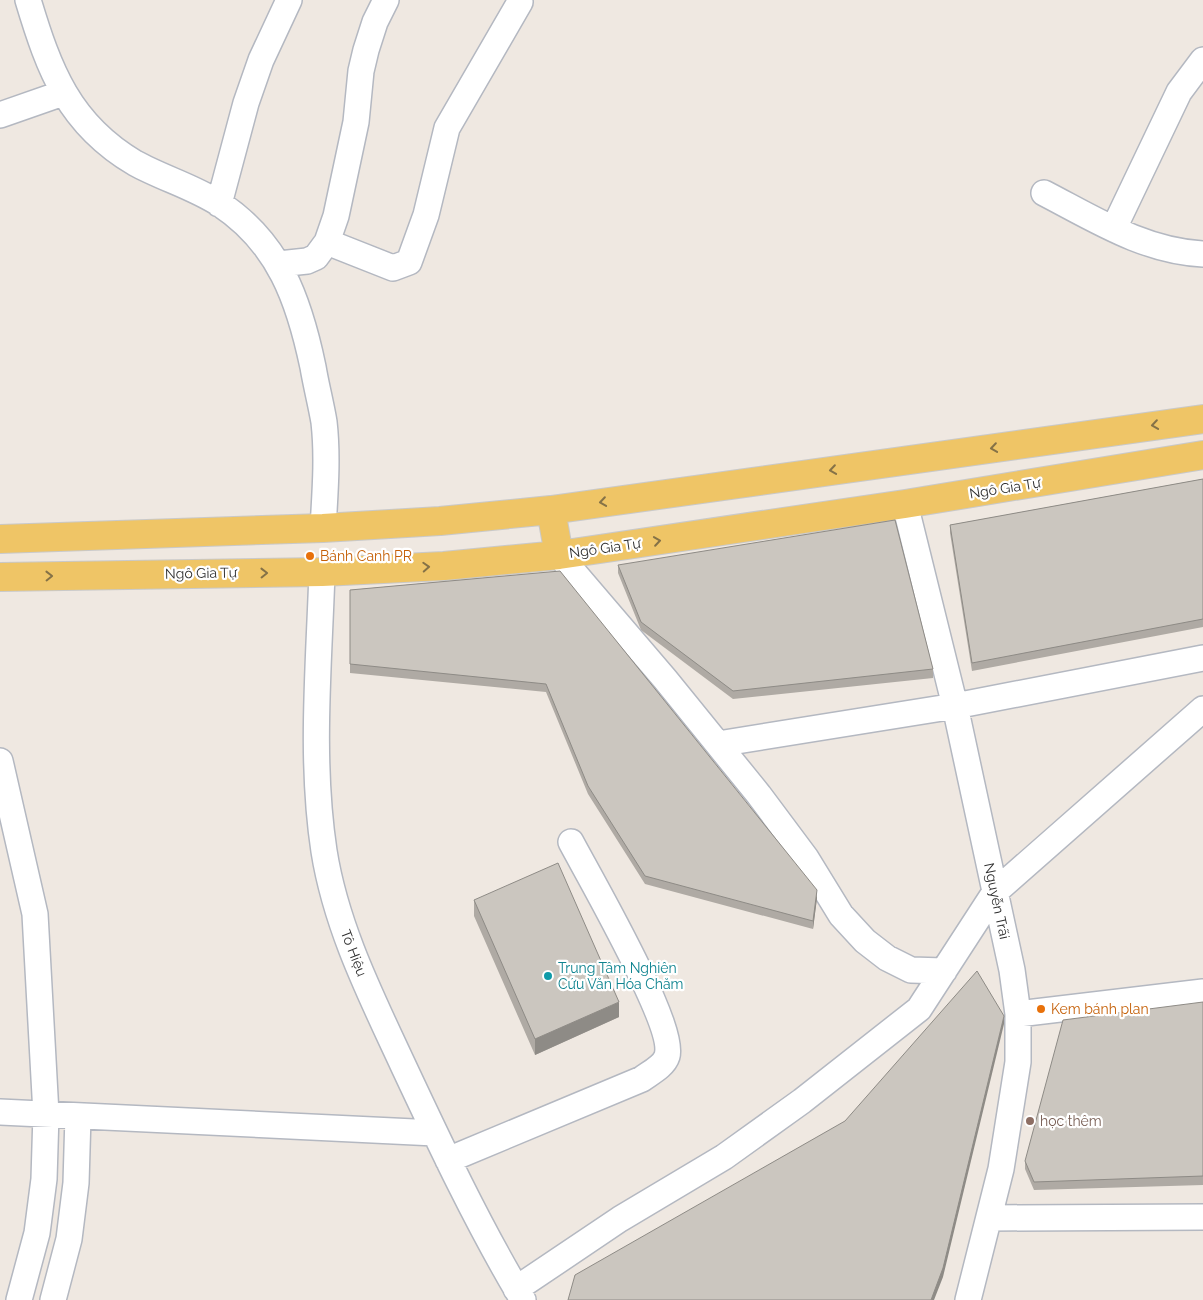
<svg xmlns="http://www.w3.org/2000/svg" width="1203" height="1300" font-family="Raleway,sans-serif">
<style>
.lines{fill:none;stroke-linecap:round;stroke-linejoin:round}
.minor-casing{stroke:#b4b8c1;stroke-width:28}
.major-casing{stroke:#c9c9c9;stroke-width:30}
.minor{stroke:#fff;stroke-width:25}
.major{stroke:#efc566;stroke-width:28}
.wall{fill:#afaaa4}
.shaded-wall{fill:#8e8b86}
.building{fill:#cbc6bf;stroke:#8e8b86}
.oneway{stroke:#857247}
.food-dot{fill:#e8710a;stroke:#fff;stroke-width:2}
.culture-dot{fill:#0f9aa8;stroke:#fff;stroke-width:2}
.education-dot{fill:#8d6e63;stroke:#fff;stroke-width:2}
.labels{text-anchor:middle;stroke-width:4.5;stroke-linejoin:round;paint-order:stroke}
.street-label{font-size:14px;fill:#2e2e2e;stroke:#fff}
.food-label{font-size:14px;fill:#c56008;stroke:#fff;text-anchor:start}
.culture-label{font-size:14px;fill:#0d838f;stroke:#fff;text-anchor:start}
.education-label{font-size:14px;fill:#785e54;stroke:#fff;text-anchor:start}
</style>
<rect width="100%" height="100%" fill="#efe8e1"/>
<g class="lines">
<defs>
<path id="minor" d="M 28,0 C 49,70 69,124 135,163 C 162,178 194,187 220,204 C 279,243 299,300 313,367 C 316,385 321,404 324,422 C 328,457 325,493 323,528
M 0,115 L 63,93
M 1044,193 C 1096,220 1144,251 1203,254
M 219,204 L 246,103 L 261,60 L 289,0
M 1114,228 L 1179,92 L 1203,60
M 327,242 L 393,268 L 409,262 L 426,215 L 447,128 L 520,2
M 279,264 L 307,261 L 316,257 L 327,242 L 336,216 L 356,122 L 361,71 L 366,50 L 375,22 L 386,0
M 905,504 L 955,706 L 1012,970 L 1018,1014 L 1018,1062 L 1001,1169 L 968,1300
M 559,555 L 665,679 L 759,795 L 806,858 L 841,915 L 865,941 L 887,958 L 911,970 L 944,971
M 322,572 C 319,664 310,759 324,851 C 336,927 371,996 403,1065 C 440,1144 478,1225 523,1300
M 718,744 L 955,706 L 1203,658
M 0,761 L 35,914 L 46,1114 L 44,1179 L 37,1233 L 19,1300
M 1018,1014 L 1203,992
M 0,1112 L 435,1133
M 448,1160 L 642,1079 C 650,1073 664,1066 667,1056 C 676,1026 589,876 571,842
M 990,1218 L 1203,1217
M 516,1289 L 620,1219 L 724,1157 L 802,1101 L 919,1009 L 995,892 L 1203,709
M 53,1300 L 69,1239 L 76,1183 L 78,1116"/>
<path id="major" d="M 551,510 L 559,555
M 0,539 L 323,528 L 440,521 L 551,510 L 1203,419
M 0,577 L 322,572 L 444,566 L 559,555 L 905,504 L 1203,455"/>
</defs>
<use href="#minor" class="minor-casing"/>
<use href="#major" class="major-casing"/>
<use href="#minor" class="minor"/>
<use href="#major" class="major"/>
</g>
<path class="wall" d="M 1203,479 L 1203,627 L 972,671 L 950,533 L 950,525 Z
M 618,565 L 933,669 L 933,678 L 733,699 L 641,630 L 618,573 Z
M 560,571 L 817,898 L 813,929 L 645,884 L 588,794 L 546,692 L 350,673 L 350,590 Z
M 474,900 L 619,1017 L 535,1055 L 474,916 Z
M 1203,1002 L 1203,1185 L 1034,1190 L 1025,1169 L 1025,1161 Z"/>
<path class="shaded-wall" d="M 817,890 L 817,898 L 813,929 L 813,921 Z
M 619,1002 L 619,1017 L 535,1055 L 535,1039 Z
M 1004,1016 L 1004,1024 L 943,1277 L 934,1300 L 931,1300 Z"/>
<path class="building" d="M 1203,479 L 1203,619 L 972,663 L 950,525 Z
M 895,520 L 933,669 L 733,691 L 641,622 L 618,565 Z
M 560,571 L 817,890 L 813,921 L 645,876 L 588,786 L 546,684 L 350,664 L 350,590 Z
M 558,863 L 619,1002 L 535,1039 L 474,900 Z
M 977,971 L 1004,1016 L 943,1268 L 931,1300 L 568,1300 L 575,1275 L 845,1121 Z
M 1203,1002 L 1203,1176 L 1034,1182 L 1025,1161 L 1063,1020 Z"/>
<defs><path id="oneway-chevron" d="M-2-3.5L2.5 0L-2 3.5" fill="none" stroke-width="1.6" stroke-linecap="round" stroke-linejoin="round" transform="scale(1.25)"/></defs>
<g class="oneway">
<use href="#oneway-chevron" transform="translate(1155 425) rotate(172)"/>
<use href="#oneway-chevron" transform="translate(994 448) rotate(172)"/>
<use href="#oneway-chevron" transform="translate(833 470) rotate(172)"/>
<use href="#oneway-chevron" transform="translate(603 502) rotate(172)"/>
<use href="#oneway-chevron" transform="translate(657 541) rotate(-8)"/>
<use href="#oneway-chevron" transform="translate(426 567) rotate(-3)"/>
<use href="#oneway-chevron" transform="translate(264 573) rotate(-1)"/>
<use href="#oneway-chevron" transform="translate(49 576) rotate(-1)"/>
</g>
<g class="food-dot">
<circle cx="310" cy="556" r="5"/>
<circle cx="1041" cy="1009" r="5"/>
</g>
<circle class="culture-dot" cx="548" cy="976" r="5"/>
<circle class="education-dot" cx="1030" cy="1121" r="5"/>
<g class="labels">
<g class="street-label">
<text transform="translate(1005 488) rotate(-9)" y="5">Ngô Gia Tự</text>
<text transform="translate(605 548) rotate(-8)" y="5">Ngô Gia Tự</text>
<text transform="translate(201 573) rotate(-1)" y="5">Ngô Gia Tự</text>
<text transform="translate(997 901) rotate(78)" y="5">Nguyễn Trãi</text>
<text transform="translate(354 953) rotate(69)" y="5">Tô Hiệu</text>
</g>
<g class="food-label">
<text x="320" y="561">Bánh Canh PR</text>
<text x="1051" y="1014">Kem bánh plan</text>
</g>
<g class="culture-label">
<text x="558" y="973">Trung Tâm Nghiên<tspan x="558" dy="16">Cứu Văn Hóa Chăm</tspan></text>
</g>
<g class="education-label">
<text x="1040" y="1126">học thêm</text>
</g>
</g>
</svg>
